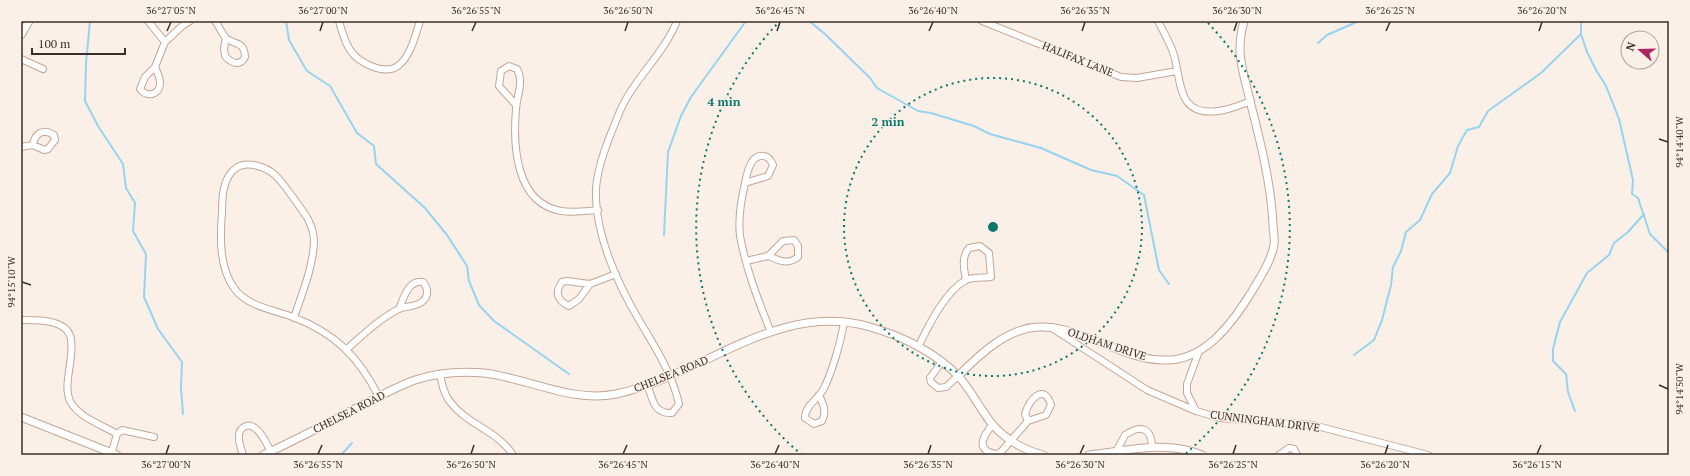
<svg xmlns="http://www.w3.org/2000/svg" width="1690" height="476" font-family="'PT Serif',serif">
<style>
.lines{fill:none;stroke-linecap:round;stroke-linejoin:round}
.stream{stroke:#97d3ef;stroke-width:2}
.minor-casing{stroke:#c3a796;stroke-width:8}
.tertiary-casing{stroke:#c3a796;stroke-width:9}
.minor{stroke:#fff;stroke-width:6}
.tertiary{stroke:#fff;stroke-width:7}
.ticks{fill:none;stroke:#3b2f28;stroke-width:1.5}
.ring{fill:none;stroke:#0f766e;stroke-width:2;stroke-dasharray:2 4}
.labels{text-anchor:middle;stroke-width:3;stroke-linejoin:round;paint-order:stroke}
.street-label{font-size:11px;fill:#3b2f28;stroke:#fbf0e8}
.centre{fill:#0f766e;stroke:#fbf0e8;stroke-width:2}
.ring-label{font-size:12px;text-anchor:middle;font-weight:bold;fill:#0f766e;stroke:#fbf0e8;stroke-width:3;stroke-linejoin:round;paint-order:stroke}
.neatline{fill:none;stroke:#3b2f28;stroke-width:1.5}
.ticks-label{font-size:10px;text-anchor:middle;fill:#3b2f28}
</style>
<rect width="100%" height="100%" fill="#fbf0e8"/>
<g class="lines">
<path class="stream" d="M 90,21 L 86,63 L 85,101 L 98,126 L 123,164 L 126,188 L 135,203 L 133,231 L 146,254 L 144,297 L 158,329 L 182,362 L 181,388 L 183,414
M 286,21 L 289,40 L 307,71 L 330,86 L 357,133 L 374,146 L 376,164 L 425,208 L 447,235 L 467,266 L 469,281 L 479,305 L 494,321 L 569,374
M 809,21 L 825,34 L 870,78 L 877,88 L 918,111 L 931,113 L 974,126 L 990,134 L 1041,148 L 1091,170 L 1117,176 L 1144,195 L 1159,270 L 1169,284
M 1581,21 L 1581,34 L 1587,52 L 1596,70 L 1606,86 L 1619,119 L 1633,180 L 1632,194 L 1638,198 L 1650,234 L 1669,253
M 1318,43 L 1327,35 L 1359,21
M 664,235 L 668,152 L 681,116 L 691,97 L 746,21
M 1354,355 L 1374,340 L 1382,320 L 1391,285 L 1393,267 L 1401,251 L 1406,232 L 1420,220 L 1432,194 L 1450,173 L 1458,146 L 1467,130 L 1479,127 L 1488,111 L 1541,73 L 1581,34
M 1575,411 L 1568,392 L 1566,374 L 1553,361 L 1553,349 L 1560,322 L 1587,273 L 1609,255 L 1614,243 L 1628,232 L 1644,214
M 341,455 L 352,443"/>
<defs>
<path id="minor" d="M 148,21 L 165,42
M 215,21 C 219,26 222,34 226,38 C 235,46 244,40 245,57 C 240,67 231,63 225,56 L 224,48 L 226,38
M 339,21 C 342,31 344,41 350,50 C 358,62 385,77 399,65 C 411,55 415,36 420,21
M 982,21 L 1121,77 L 1137,78 L 1177,71
M 1158,21 C 1163,31 1169,41 1173,52 C 1182,78 1175,117 1218,111 C 1229,110 1240,105 1251,101
M 21,59 L 43,69
M 155,67 C 157,72 160,77 160,83 C 160,95 147,98 140,89 L 145,77 L 155,67 L 165,42 L 182,26 L 190,21
M 516,105 L 499,86 L 501,71 L 509,66 L 517,69 C 524,82 517,95 516,109 C 513,145 515,203 561,211 C 573,213 586,211 598,210
M 21,147 L 33,145 L 44,150 L 48,149 L 55,140 L 54,135 C 43,128 35,133 33,145
M 745,183 C 747,174 750,154 764,156 C 769,157 771,160 773,165 L 768,176 L 745,183 C 741,200 738,219 740,236 C 746,269 758,300 770,330
M 746,261 L 768,256 L 769,256 C 779,261 788,265 798,257 L 798,246 L 794,240 L 783,241 L 768,256
M 590,284 L 579,299 L 569,306 C 558,301 554,293 562,282 L 567,281 L 590,284 L 616,274
M 294,318 C 302,293 313,268 314,242 C 314,234 311,225 308,219 C 303,211 281,180 275,175 C 266,167 247,160 236,168 C 223,177 222,197 222,212 C 220,237 219,267 234,288 C 246,306 274,310 293,317 C 335,333 359,357 379,397
M 21,320 C 37,320 68,319 71,339 C 73,352 69,367 68,379 C 67,386 67,394 70,401 C 78,417 102,425 117,434
M 1052,328 L 1147,390 L 1196,411 L 1220,418 L 1313,425 L 1428,455
M 918,347 C 928,327 945,291 966,280 C 972,277 984,278 991,277 L 989,253 L 980,246 L 969,248 C 961,257 964,269 966,280
M 347,349 C 363,335 378,320 397,310 C 405,305 416,308 423,301 C 429,295 428,288 423,282 C 408,280 404,297 399,309
M 941,363 L 930,378 L 931,382 L 938,388 L 946,387 L 958,376
M 440,374 C 442,384 444,395 451,403 C 468,425 498,431 513,455
M 647,384 C 653,399 653,414 672,413 L 679,404 C 672,373 655,347 639,320 C 617,283 594,232 596,188 C 598,164 609,138 618,116 C 631,81 663,56 677,21
M 819,395 C 823,404 827,411 822,421 L 814,424 L 805,418 C 805,406 817,400 823,390 C 832,373 841,341 844,322
M 1196,411 L 1187,393 L 1187,384 L 1199,351
M 993,424 C 984,435 974,449 995,454 L 1000,453 L 1028,421 L 1046,415 L 1051,405 C 1044,382 1029,400 1025,414 L 1028,421
M 117,434 L 122,430 L 154,437
M 1116,452 L 1125,435 C 1141,424 1151,428 1152,446
M 111,455 L 117,434
M 243,455 C 240,446 234,430 246,426 C 249,425 252,426 255,428 C 263,434 266,443 271,452
M 1279,455 L 1289,448 L 1294,449 L 1297,455"/>
<path id="tertiary" d="M 21,35 L 29,21
M 958,376 C 979,355 1007,328 1039,327 C 1059,326 1078,334 1097,341 C 1117,349 1140,360 1163,360 C 1203,362 1230,326 1249,296 C 1258,281 1271,262 1274,245 C 1275,239 1273,231 1273,224 C 1271,183 1260,140 1250,101 C 1243,70 1235,53 1244,21
M 21,417 L 117,455
M 263,455 C 296,440 328,423 360,406 C 378,397 396,387 415,380 C 436,373 461,371 484,373 C 528,378 571,403 616,394 C 703,376 777,300 870,327 C 902,336 937,353 960,378 C 972,392 980,409 992,424 C 1006,440 1024,450 1043,455
M 1089,455 C 1126,451 1166,440 1202,455"/>
</defs>
<use href="#minor" class="minor-casing"/>
<use href="#tertiary" class="tertiary-casing"/>
<use href="#minor" class="minor"/>
<use href="#tertiary" class="tertiary"/>
</g>
<path class="ticks" d="M 167,31 L 171,22M 320,31 L 323,22M 472,31 L 476,22M 625,31 L 628,22M 777,31 L 780,22M 929,31 L 933,22M 1082,31 L 1085,22M 1234,31 L 1237,22M 1386,31 L 1390,22M 1539,31 L 1542,22M 1659,139 L 1668,142M 22,282 L 31,285M 1659,385 L 1668,389M 166,454 L 169,445M 318,454 L 322,445M 471,454 L 474,445M 623,454 L 627,445M 775,454 L 779,445M 928,454 L 931,445M 1080,454 L 1084,445M 1233,454 L 1236,445M 1385,454 L 1388,445M 1537,454 L 1541,445"/>
<g class="ring">
<circle cx="993" cy="227" r="149"/>
<path d="M802 455A297 297 0 0 1 778 23M1208 23A297 297 0 0 1 1184 455"/>
</g>
<g class="labels">
<g class="street-label">
<text transform="translate(1078 59) rotate(22)" y="4">HALIFAX LANE</text>
<text transform="translate(1107 344) rotate(18)" y="4">OLDHAM DRIVE</text>
<text transform="translate(671 374) rotate(-22)" y="4">CHELSEA ROAD</text>
<text transform="translate(349 412) rotate(-27)" y="4">CHELSEA ROAD</text>
<text transform="translate(1265 421) rotate(7)" y="4">CUNNINGHAM DRIVE</text>
</g>
</g>
<circle cx="993" cy="227" r="6" class="centre"/>
<g class="ring-label">
<text x="724" y="106">4 min</text>
<text x="888" y="126">2 min</text>
</g>
<rect width="1690" height="476" fill="none" stroke="#fbf0e8" stroke-width="44"/>
<g transform="translate(1640 50) rotate(290)"><circle r="19" fill="#fbf0e8" stroke="#aea39b"/>
<path d="M0-3L7 15L0 10L-7 15Z" fill="#ad2364"/>
<text y="-6" font-size="11" font-weight="bold" text-anchor="middle" fill="#3b2f28">N</text>
</g>
<path d="M32 48v6h93v-6" fill="none" stroke="#3b2f28" stroke-width="2"/>
<text x="38" y="48" font-size="12" fill="#3b2f28" stroke="#fbf0e8" stroke-width="3" paint-order="stroke">100 m</text>
<rect x="22" y="22" width="1646" height="432" class="neatline"/>
<g class="ticks-label">
<text x="171" y="14">36°27'05"N</text>
<text x="323" y="14">36°27'00"N</text>
<text x="476" y="14">36°26'55"N</text>
<text x="628" y="14">36°26'50"N</text>
<text x="780" y="14">36°26'45"N</text>
<text x="933" y="14">36°26'40"N</text>
<text x="1085" y="14">36°26'35"N</text>
<text x="1237" y="14">36°26'30"N</text>
<text x="1390" y="14">36°26'25"N</text>
<text x="1542" y="14">36°26'20"N</text>
<text transform="translate(1679 142) rotate(-90)" y="4">94°14'40"W</text>
<text transform="translate(11 282) rotate(-90)" y="4">94°15'10"W</text>
<text transform="translate(1679 389) rotate(-90)" y="4">94°14'50"W</text>
<text x="166" y="468">36°27'00"N</text>
<text x="318" y="468">36°26'55"N</text>
<text x="471" y="468">36°26'50"N</text>
<text x="623" y="468">36°26'45"N</text>
<text x="775" y="468">36°26'40"N</text>
<text x="928" y="468">36°26'35"N</text>
<text x="1080" y="468">36°26'30"N</text>
<text x="1233" y="468">36°26'25"N</text>
<text x="1385" y="468">36°26'20"N</text>
<text x="1537" y="468">36°26'15"N</text>
</g>
</svg>
